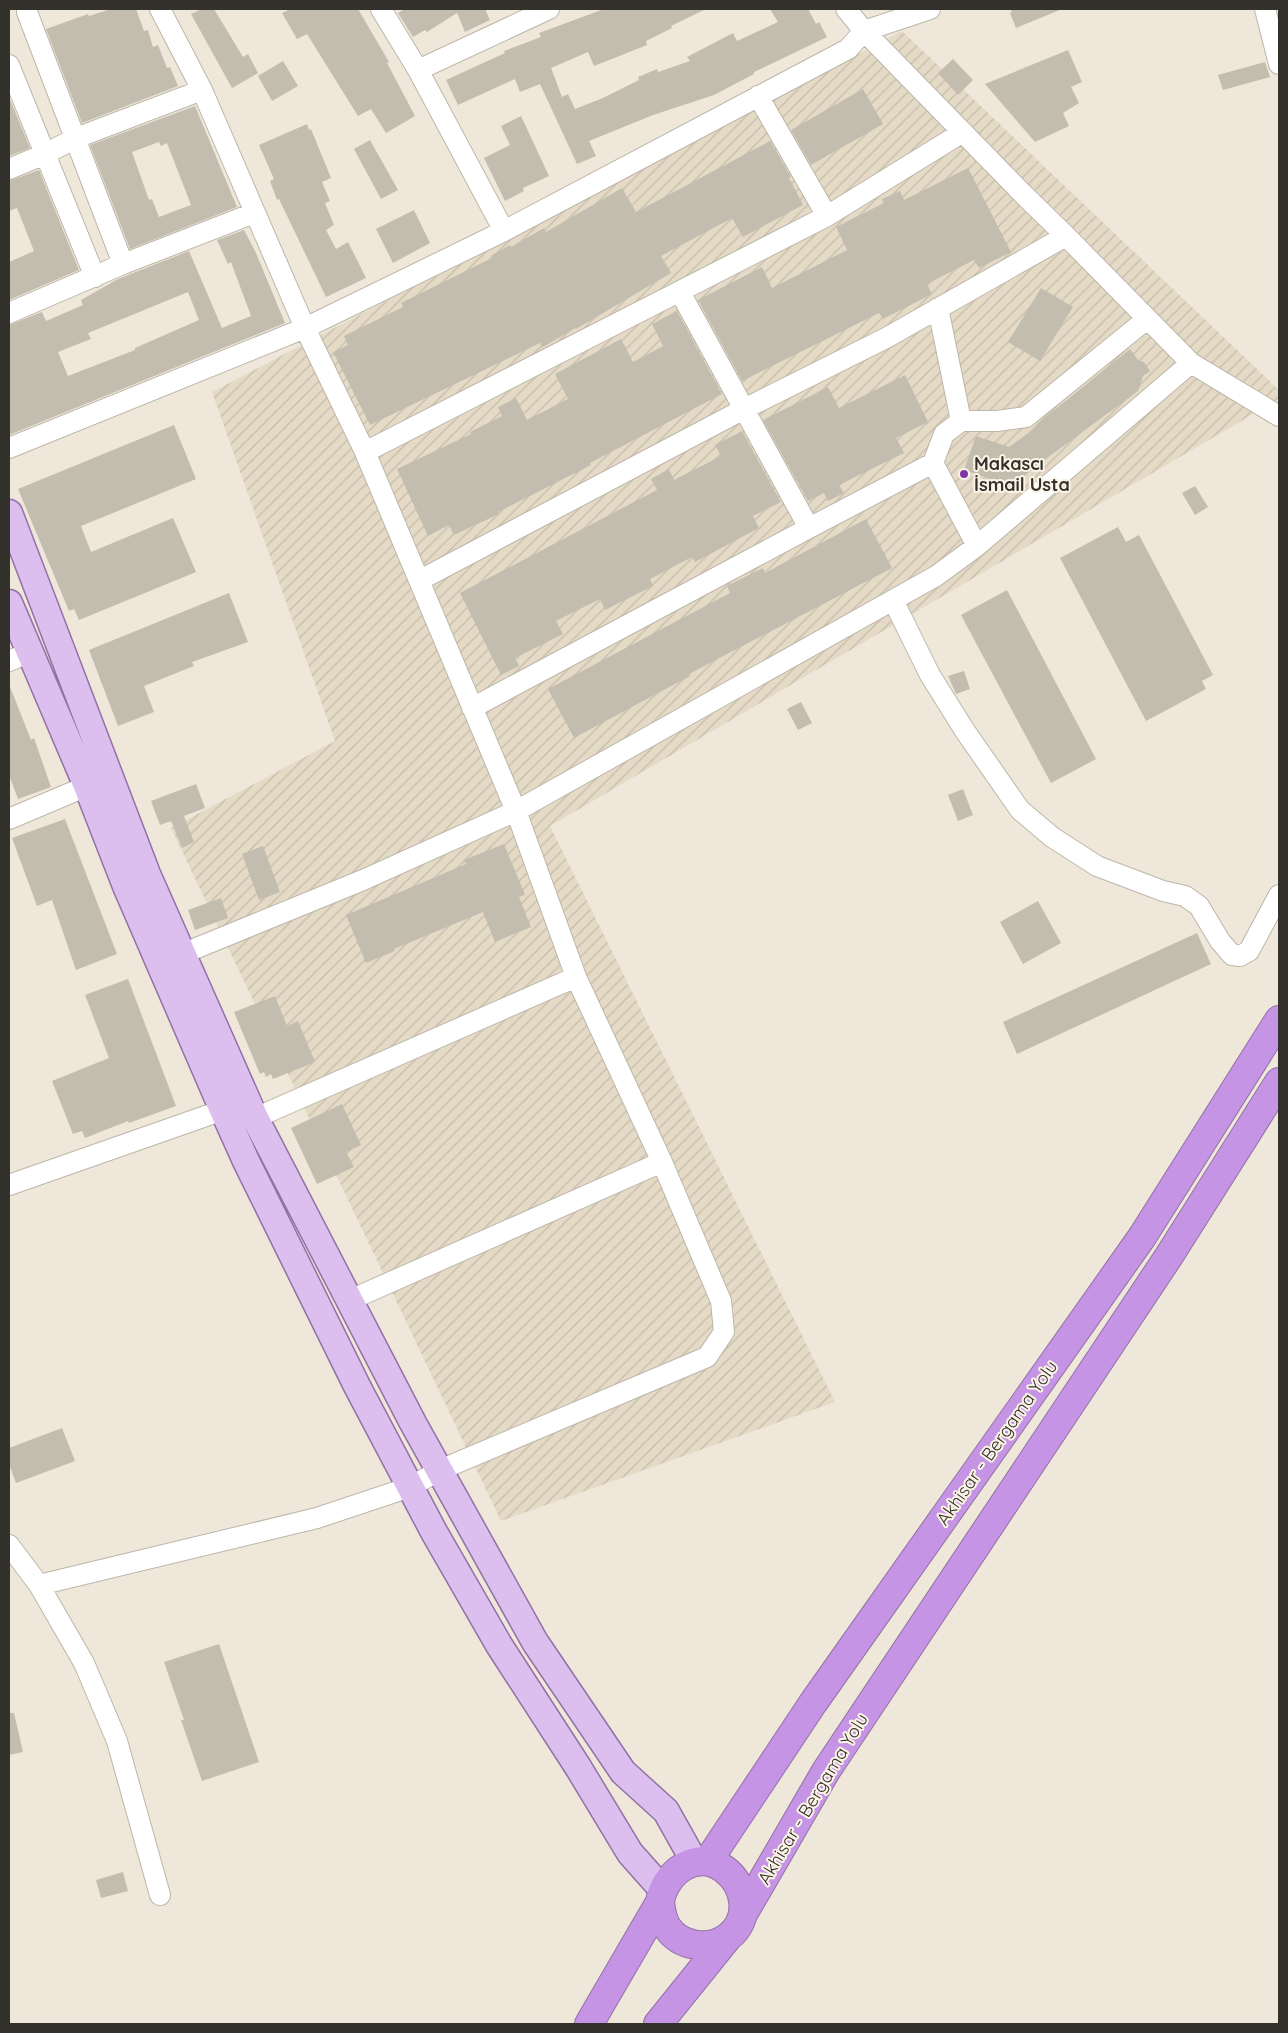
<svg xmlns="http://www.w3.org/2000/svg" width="1288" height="2033" font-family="Quicksand,sans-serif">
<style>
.industrial{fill:url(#industrial-furrows)}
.building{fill:#c3bdaf;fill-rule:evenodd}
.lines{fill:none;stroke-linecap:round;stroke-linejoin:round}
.minor-casing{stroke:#bdb6a9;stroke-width:22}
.major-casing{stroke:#9271a4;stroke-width:29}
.highway-casing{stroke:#9271a4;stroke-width:30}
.minor{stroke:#fff;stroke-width:20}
.major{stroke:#dcbfef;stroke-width:26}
.highway{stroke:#c594e5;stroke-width:28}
.poi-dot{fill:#7f35a7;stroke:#fcf4e7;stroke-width:2}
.labels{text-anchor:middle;stroke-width:4;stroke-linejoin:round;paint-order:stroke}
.poi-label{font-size:18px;font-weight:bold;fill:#33312c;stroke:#fcf4e7;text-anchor:start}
.street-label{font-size:18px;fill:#33312c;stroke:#fcf4e7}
</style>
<defs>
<pattern id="industrial-furrows" width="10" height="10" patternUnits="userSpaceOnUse" patternTransform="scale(1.25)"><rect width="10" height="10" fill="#e5dac6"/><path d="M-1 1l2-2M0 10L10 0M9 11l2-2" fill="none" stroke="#c5bcaa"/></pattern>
</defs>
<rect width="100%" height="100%" fill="#eee7da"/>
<path class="industrial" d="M 902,31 L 1279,390 L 1279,399 L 550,826 L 835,1402 L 501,1521 L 171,828 L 335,741 L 212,392 Z"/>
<path class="building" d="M 111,9 L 136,9 L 144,31 L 148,30 L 153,47 L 158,45 L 167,68 L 170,67 L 178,86 L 82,123 L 46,29 L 88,14 L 89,16 Z
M 202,9 L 214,9 L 243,57 L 248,54 L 258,73 L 232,88 L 191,14 Z
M 290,9 L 358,9 L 389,62 L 387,63 L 415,116 L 386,133 L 371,109 L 358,116 L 307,34 L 297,39 L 282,13 Z
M 405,9 L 485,9 L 490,20 L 465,32 L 457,13 L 427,32 L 425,30 L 413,37 L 398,13 Z
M 604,9 L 706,9 L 671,26 L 672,28 L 646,41 L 647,45 L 594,66 L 588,52 L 551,68 L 562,97 L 568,94 L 575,109 L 603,98 L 639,80 L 638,77 L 657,69 L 658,72 L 690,61 L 687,57 L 733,33 L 737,41 L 778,22 L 770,9 L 808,9 L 816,24 L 819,22 L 827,37 L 754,72 L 754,74 L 714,95 L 653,115 L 589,141 L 596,156 L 577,164 L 540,84 L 520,92 L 515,79 L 458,105 L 446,80 L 505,53 L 504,51 L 541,37 L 539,33 Z
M 1010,9 L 1062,9 L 1016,28 L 1010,13 L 1012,12 Z
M 1068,50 L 1082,82 L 1071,87 L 1079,103 L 1063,113 L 1069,126 L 1035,142 L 985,84 Z
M 953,59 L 973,80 L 958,95 L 938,73 Z
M 283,61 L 298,86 L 272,101 L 258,76 Z
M 1265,62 L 1270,77 L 1223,90 L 1218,75 Z
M 863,89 L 883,124 L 811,165 L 791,130 Z
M 9,97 L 30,148 L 9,156 Z
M 195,106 L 237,207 L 130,249 L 90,145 ZM 159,142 L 161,146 L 167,143 L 191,205 L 159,217 L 152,199 L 149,200 L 132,152 Z
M 521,116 L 549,176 L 523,188 L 524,191 L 505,201 L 484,158 L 510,145 L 501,126 Z
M 307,124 L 309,130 L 311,129 L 331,178 L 322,182 L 330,201 L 325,203 L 334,225 L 326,230 L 336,249 L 348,242 L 366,278 L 326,297 L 279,199 L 277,200 L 270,181 L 274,179 L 259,145 Z
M 370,140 L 398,190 L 381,199 L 354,149 Z
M 770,141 L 791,177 L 789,178 L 803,205 L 743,237 L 732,218 L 661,256 L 671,273 L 576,329 L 575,328 L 543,347 L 540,343 L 370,425 L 333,352 L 348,345 L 344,336 L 403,307 L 401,303 L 492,258 L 491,256 L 510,245 L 511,247 L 544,228 L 546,232 L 622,188 L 636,212 Z
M 968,168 L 1011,252 L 979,268 L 974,260 L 927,284 L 932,294 L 883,319 L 879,313 L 742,381 L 698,300 L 762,267 L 772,288 L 847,250 L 836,227 L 884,203 L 882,199 L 900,191 L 904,200 Z
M 39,170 L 79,270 L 9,300 L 9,262 L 34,251 L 17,208 L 9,211 L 9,181 Z
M 414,210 L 430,243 L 393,263 L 376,229 Z
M 244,230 L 256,253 L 285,323 L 9,435 L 9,325 L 42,312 L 46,321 L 83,305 L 81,300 L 118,279 L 189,251 L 222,328 L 251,316 L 231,262 L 228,264 L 217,240 ZM 188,292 L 199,320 L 135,348 L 135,350 L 68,376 L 58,352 L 91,339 L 88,333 Z
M 1041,288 L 1073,307 L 1040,361 L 1008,342 Z
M 677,311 L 722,394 L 590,463 L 591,465 L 498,512 L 499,514 L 454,535 L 449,525 L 428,536 L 397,469 L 471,434 L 470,432 L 502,416 L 498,407 L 516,398 L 527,420 L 568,399 L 555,374 L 621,339 L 633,362 L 663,346 L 652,324 Z
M 1130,349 L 1138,360 L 1144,362 L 1150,371 L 1143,376 L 1138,391 L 1024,475 L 1021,485 L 1013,491 L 1008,485 L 964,470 L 976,436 L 1009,447 L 1035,428 L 1037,424 Z
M 905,375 L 928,422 L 896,438 L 904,453 L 839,485 L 844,493 L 828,501 L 824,493 L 808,501 L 763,420 L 828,387 L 839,408 Z
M 174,425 L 196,479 L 81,526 L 91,552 L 173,518 L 196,572 L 79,620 L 74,609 L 69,611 L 18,489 Z
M 742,431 L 781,502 L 753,516 L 759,528 L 695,562 L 692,557 L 650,579 L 653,586 L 605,610 L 600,599 L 556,621 L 563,634 L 515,658 L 519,666 L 501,675 L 460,593 L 657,490 L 651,479 L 669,469 L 674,480 L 721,456 L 715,445 Z
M 1195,486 L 1208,507 L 1195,515 L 1182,493 Z
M 866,519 L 892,568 L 689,674 L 690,676 L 574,738 L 548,689 L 730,593 L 727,586 L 763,568 L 765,573 Z
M 1118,527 L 1126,542 L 1139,535 L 1213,675 L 1202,681 L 1206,689 L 1146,721 L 1060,558 Z
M 1007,590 L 1096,759 L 1051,783 L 961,615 Z
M 229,593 L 248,642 L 192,662 L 194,666 L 144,686 L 154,712 L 118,726 L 89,650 Z
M 964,671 L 970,689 L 956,694 L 948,676 Z
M 9,684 L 31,740 L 34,738 L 51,787 L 18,799 L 9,775 Z
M 801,702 L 812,723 L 798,730 L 787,709 Z
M 196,784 L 205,808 L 184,816 L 194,842 L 182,848 L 171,821 L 160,825 L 151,801 Z
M 963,789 L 973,815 L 958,821 L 948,795 Z
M 65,819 L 117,954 L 76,970 L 52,900 L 37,906 L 12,838 Z
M 504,844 L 525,895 L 519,897 L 531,927 L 495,942 L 483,912 L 394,949 L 395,951 L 366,963 L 346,915 L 466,864 L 464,860 Z
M 263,846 L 280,892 L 259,900 L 242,854 Z
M 221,898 L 228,918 L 195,930 L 188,910 Z
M 1038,901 L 1061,943 L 1023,964 L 1000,922 Z
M 1197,933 L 1211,964 L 1017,1054 L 1003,1022 Z
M 128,979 L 176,1106 L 129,1123 L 128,1121 L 85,1138 L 82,1131 L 73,1134 L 52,1081 L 109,1058 L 85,995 Z
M 275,996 L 287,1026 L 298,1021 L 315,1062 L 273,1079 L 271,1074 L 266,1077 L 264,1072 L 260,1074 L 234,1012 Z
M 342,1104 L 361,1145 L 346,1152 L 354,1167 L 317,1184 L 291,1128 Z
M 62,1428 L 75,1461 L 16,1483 L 9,1464 L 9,1448 Z
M 219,1644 L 259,1762 L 202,1781 L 181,1720 L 184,1720 L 164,1662 Z
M 9,1713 L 14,1713 L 23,1752 L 9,1755 Z
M 123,1872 L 128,1891 L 101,1898 L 96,1880 Z"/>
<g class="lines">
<defs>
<path id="minor" d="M 381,9 L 418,70 L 504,231
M 846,9 L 864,31 L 1024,195 L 1066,236 L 1191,363 L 1279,416
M 1265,9 L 1279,64
M 27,12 L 123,264
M 9,65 L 95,277
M 418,70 L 549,9
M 758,96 L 827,216
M 9,169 L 45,154 L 76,138 L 202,90
M 680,292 L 809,528
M 9,313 L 123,264 L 254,213
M 961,421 L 997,421 L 1026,417 L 1147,319
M 9,448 L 305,328 L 504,231 L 848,49 L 864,31 L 930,9
M 365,452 L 827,216 L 963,132
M 933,463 L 977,546
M 420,580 L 744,409 L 886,338 L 1066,236
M 893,600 L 930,675 L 965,731 L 1020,810 L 1052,837 L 1097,866 L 1163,891 L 1185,896 L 1199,906 L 1220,941 L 1232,955 L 1240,956 L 1249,951 L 1279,895
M 9,661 L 30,652
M 472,708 L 809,528 L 933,463 L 944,434 L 961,421 L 938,308
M 9,819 L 87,786
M 182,954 L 363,880 L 516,811 L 936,576 L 977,546 L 1191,363
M 255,1118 L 576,977
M 9,1185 L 223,1110
M 350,1300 L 662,1162
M 9,1545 L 39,1585 L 84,1663 L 117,1741 L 160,1895
M 39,1585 L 317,1518 L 410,1487 L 440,1470 L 707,1357 L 724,1332 L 721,1301 L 662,1162 L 576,977 L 516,811 L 365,452 L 305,328 L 202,90 L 160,9"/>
<path id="major" d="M 9,513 L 147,874 L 255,1118 L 413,1423 L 535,1642 L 623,1772 L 666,1811 L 694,1861
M 9,603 L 87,786 L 126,886 L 223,1110 L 246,1161 L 357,1386 L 434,1532 L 499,1645 L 578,1767 L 630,1853 L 662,1889"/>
<path id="highway" d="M 708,1861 L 813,1703 L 1142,1237 L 1279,1020
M 743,1914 L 826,1771 L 1169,1256 L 1279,1082
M 589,2024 L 660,1902 C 664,1873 697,1848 724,1869 C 746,1885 752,1919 728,1937 C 710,1951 680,1947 667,1927 C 662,1919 661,1911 660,1902
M 658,2024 L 728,1937"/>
</defs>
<use href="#minor" class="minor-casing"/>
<use href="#major" class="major-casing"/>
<use href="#highway" class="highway-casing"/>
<use href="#minor" class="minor"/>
<use href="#major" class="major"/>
<use href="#highway" class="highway"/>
</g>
<circle class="poi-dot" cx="964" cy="474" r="5"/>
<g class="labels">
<g class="poi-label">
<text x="974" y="470">Makascı<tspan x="974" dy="21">İsmail Usta</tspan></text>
</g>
<g class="street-label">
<text transform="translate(997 1443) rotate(-55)" y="6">Akhisar - Bergama Yolu</text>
<text transform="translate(813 1799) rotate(-59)" y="6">Akhisar - Bergama Yolu</text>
</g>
</g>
<rect width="1288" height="2033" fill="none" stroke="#33312c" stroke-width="20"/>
</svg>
